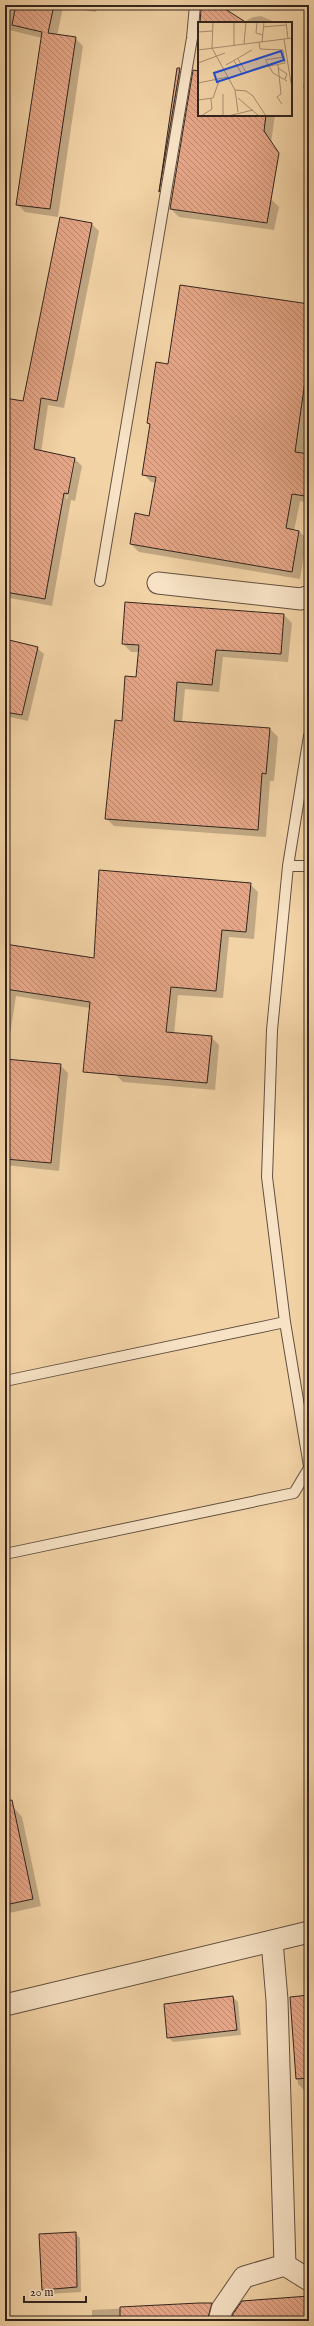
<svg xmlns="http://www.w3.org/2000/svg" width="314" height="2326" font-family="'IM FELL English',serif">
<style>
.shadow{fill:#0003;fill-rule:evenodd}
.building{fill:url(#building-back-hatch);stroke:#33251e}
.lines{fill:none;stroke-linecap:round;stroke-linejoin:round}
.service-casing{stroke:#635040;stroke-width:12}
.minor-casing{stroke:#635040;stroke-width:23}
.service{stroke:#f7e2c5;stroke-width:10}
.minor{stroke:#f7e2c5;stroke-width:21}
.inset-road{fill:none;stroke:#a68d70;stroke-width:1}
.view{fill:#1d4ed8;fill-opacity:0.15;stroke:#1d4ed8;stroke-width:2}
.inset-edge{fill:none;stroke:#33251e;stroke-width:2}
</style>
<defs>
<pattern id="building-back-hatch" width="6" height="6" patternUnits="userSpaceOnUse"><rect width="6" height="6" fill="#e5a687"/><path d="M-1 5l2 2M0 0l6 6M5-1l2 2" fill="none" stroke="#ba876e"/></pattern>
</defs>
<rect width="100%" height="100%" fill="#f2d3a6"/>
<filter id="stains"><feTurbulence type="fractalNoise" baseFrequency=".005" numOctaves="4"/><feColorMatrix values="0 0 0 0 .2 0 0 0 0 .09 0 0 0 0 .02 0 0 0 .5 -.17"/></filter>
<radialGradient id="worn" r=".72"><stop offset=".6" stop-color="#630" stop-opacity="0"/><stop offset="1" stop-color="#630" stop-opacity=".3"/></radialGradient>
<path class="shadow" d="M 5,5 L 98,5 L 96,12 L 63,7 L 57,36 L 75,38 L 83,46 L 58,217 L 25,212 L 17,204 L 42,38 L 5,29 Z
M 261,16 L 277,23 L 242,23 L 253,17 Z
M 291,43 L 292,45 L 291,58 Z
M 307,62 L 309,62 L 309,95 L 303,88 Z
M 178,69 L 188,77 L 167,198 L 160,192 Z
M 199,72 L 199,115 L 275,115 L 263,198 L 271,199 L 279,207 L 274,230 L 179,217 L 171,209 Z
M 92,224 L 99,231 L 64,408 L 48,405 L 41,452 L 75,459 L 82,466 L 75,501 L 71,500 L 52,606 L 5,597 L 5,399 L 24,402 ZM 73,463 L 75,463 L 67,499 L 66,499 Z
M 309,305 L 309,415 L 303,454 L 309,455 L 309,503 L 300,501 L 294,531 L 299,531 L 307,539 L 300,579 L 139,552 L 131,544 L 150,517 L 156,483 L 151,482 L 143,474 L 151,426 L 148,423 L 168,365 Z
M 284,615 L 292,623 L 288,662 L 223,657 L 219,692 L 185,689 L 182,723 L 270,729 L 278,737 L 274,781 L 270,781 L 266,837 L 114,826 L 106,818 L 123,722 L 137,678 L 139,652 L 131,652 L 123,644 Z
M 5,640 L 37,648 L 44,654 L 28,721 L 5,716 Z
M 250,884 L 258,892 L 254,939 L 229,937 L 223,998 L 178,995 L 174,1034 L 211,1037 L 219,1045 L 215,1090 L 123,1082 L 115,1074 L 90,1008 L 16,996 L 10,1034 L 5,1033 L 5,945 L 95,959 Z
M 5,1060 L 60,1065 L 68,1073 L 59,1171 L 5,1165 Z
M 14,1808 L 22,1817 L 41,1906 L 5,1914 L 5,1810 Z
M 309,1996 L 309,2092 L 306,2092 L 298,2084 L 291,1998 Z
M 233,1997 L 238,2002 L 241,2035 L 173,2042 L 168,2037 Z
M 309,2186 L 309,2265 L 306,2187 Z
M 75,2233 L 80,2238 L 81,2292 L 48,2294 L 43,2289 Z
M 211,2304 L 216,2309 L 214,2321 L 92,2321 L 92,2310 Z"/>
<path class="building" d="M 16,5 L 54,5 L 48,33 L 76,37 L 50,209 L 16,205 L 42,32 L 12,25 Z
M 214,5 L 222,7 L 247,23 L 200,23 L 201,9 Z
M 177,68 L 180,68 L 159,192 Z
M 193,70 L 199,71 L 199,115 L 266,115 L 264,131 L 279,153 L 267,223 L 170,209 Z
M 60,217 L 92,223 L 57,401 L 41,398 L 34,449 L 75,458 L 68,494 L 64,493 L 45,599 L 5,592 L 5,398 L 23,401 Z
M 180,285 L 309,304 L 309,375 L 306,374 L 295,452 L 309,454 L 309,473 L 305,496 L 292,494 L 286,528 L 299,531 L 292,572 L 130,544 L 135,513 L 149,516 L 156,477 L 142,475 L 150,424 L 147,423 L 156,362 L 168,364 Z
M 125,602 L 284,614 L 281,654 L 216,650 L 212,685 L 177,682 L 174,721 L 270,728 L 266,774 L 262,773 L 258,830 L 105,819 L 115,720 L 122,721 L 125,676 L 136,677 L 139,645 L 122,644 Z
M 5,639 L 38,647 L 22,715 L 5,712 Z
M 99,870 L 251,883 L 246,932 L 222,930 L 216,991 L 171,987 L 166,1032 L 212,1036 L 207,1083 L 83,1072 L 90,1002 L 5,989 L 5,944 L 94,958 Z
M 5,1059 L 61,1064 L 51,1163 L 5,1159 Z
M 12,1800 L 33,1899 L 5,1905 L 5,1801 Z
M 309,1995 L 309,2078 L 296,2079 L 290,1997 Z
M 233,1996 L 237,2030 L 167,2038 L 164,2004 Z
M 76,2232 L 77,2287 L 42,2290 L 39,2234 Z
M 309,2296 L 309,2321 L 231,2321 L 233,2314 L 242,2301 Z
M 199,2303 L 212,2303 L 207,2321 L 120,2321 L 120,2307 Z"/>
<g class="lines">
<defs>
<path id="service" d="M 100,581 L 192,38 L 195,5
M 309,736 L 288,866 L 272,1030 L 267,1177 L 285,1322 L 309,1466
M 288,866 L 309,866
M 5,1381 L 285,1322
M 5,1554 L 294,1493 L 309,1468"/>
<path id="minor" d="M 158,583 L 301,599 L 309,596
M 272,1941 L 277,2000 L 285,2265
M 5,2005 L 309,1932
M 219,2321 L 222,2309 L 244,2277 L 285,2265 L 309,2280"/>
</defs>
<use href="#service" class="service-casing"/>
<use href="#minor" class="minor-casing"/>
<use href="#service" class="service"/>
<use href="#minor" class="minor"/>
</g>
<g transform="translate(198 22)">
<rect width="94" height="94" fill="#f2d3a6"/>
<path class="inset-road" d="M 36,0 L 36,24M 59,0 L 58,11 L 65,13M 88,0 L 90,17M 65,5 L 88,3M 0,10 L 15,9M 86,17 L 93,61M 64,20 L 66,0M 46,22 L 48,0M 14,26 L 37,68 L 40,90M 14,26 L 15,0M 0,28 L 94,16M 40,37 L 48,50M 67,38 L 86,35M 36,39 L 44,52 L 56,47 L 87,41 L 85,28 L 62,27 L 61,20M 68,39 L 75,51 L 89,59M 0,41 L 27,31M 28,43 L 54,28M 80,43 L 83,72 L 79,75 L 84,82M 80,46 L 89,52 L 87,57M 0,61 L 30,55M 37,68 L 48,69 L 55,74 L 68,94M 25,72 L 25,94M 40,76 L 61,94M 0,78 L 15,76 L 21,59M 3,94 L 14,87 L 13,77M 30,94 L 55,88"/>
<path class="view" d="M 83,29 L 86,38 L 19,60 L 16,51 Z"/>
<rect width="94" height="94" class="inset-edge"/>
</g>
<rect width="314" height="2326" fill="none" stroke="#f2d3a6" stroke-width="20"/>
<rect x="6" y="6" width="302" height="2314" fill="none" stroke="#33251e" stroke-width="2"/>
<rect x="10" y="10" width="294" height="2306" fill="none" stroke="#33251e"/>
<path d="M24 2296v6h62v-6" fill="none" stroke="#33251e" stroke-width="2"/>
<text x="30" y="2296" font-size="12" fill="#33251e" stroke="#f7e2c5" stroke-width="3" paint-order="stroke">20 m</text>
<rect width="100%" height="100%" filter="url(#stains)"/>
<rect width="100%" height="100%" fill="url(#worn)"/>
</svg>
